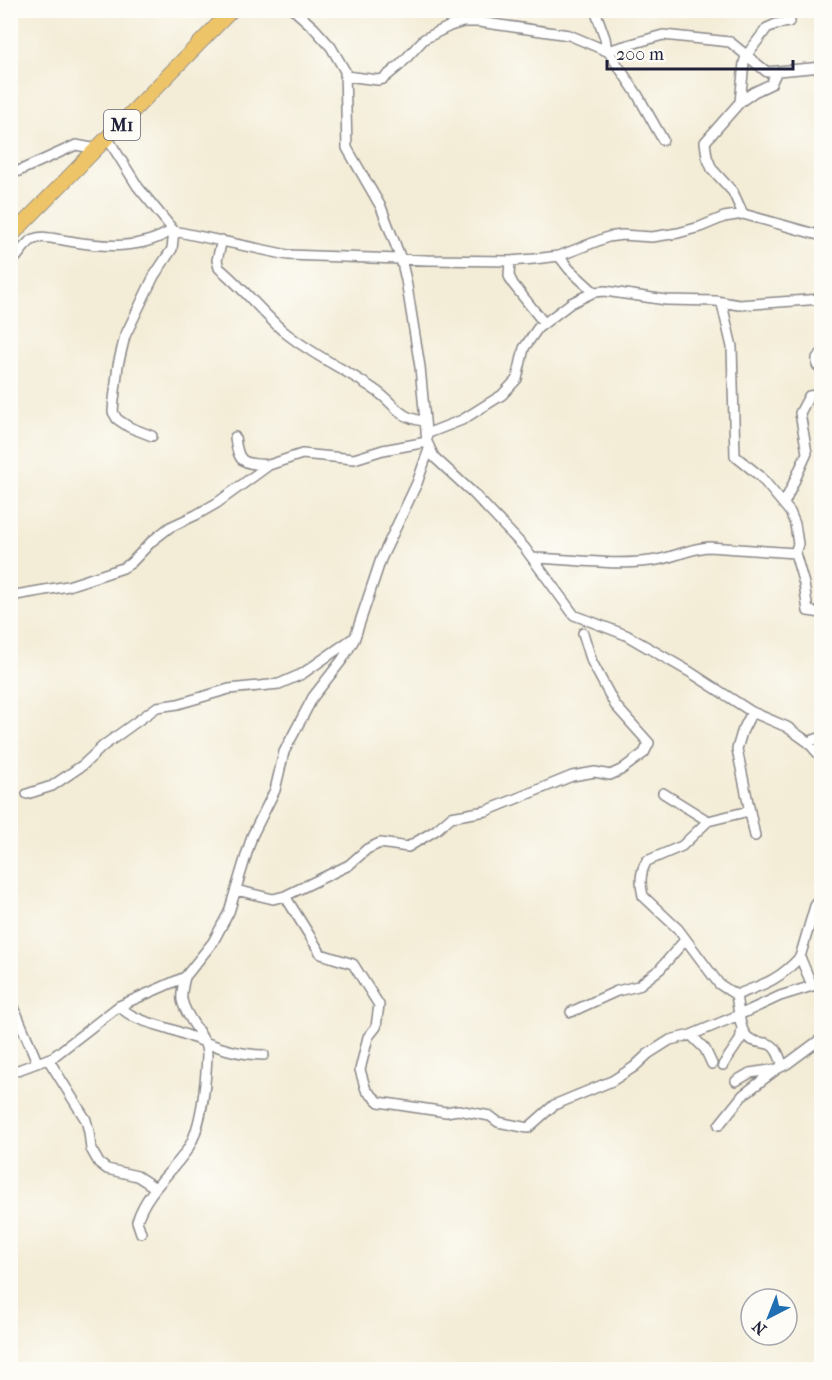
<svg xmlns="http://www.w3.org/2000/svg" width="832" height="1380" font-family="'IM FELL French Canon',serif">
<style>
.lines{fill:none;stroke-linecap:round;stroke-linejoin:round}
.minor-casing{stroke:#8a8788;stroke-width:12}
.highway-casing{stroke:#8a8788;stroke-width:16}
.minor{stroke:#fff;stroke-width:9}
.highway{stroke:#eec469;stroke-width:14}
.labels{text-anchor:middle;stroke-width:4.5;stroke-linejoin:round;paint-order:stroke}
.shield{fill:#fdfcf7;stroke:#646373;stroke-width:1.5}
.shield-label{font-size:18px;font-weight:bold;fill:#22223b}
</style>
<rect width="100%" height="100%" fill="#fdfcf7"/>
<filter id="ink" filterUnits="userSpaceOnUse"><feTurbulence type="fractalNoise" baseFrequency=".0167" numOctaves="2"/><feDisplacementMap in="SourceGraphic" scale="12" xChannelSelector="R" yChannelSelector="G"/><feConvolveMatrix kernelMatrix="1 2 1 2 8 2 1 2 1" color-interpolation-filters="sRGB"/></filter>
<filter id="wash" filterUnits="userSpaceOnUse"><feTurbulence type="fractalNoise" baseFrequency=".008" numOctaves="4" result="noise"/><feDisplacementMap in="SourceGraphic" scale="24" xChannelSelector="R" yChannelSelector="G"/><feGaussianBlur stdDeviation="1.35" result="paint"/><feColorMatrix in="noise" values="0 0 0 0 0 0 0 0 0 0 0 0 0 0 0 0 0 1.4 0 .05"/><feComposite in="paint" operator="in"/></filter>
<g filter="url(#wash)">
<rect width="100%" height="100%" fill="#f3ecd6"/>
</g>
<g filter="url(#ink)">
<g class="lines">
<defs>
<path id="minor" d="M 294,10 L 314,28 L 331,47 L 345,71 L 347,148 L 381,207 L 401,259 L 406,280 L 420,367 L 427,442 L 434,457 L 473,493 L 524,547 L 574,615 L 626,635 L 690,672 L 752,712 L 787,727 L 808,742 L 822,758
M 595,10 L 605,38 L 607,51
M 463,22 L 470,10
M 608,51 L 637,94 L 663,140
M 346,76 L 378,80 L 383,79 L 400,65 L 424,39 L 450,26 L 463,22 L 479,22 L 569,35 L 607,51 L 663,35 L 730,42 L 767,72 L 822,67
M 740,102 L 744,63 L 746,56 L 767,28 L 776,24 L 789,22 L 794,10
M 108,139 L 138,187 L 174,231 L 288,255 L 427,260 L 510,261 L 534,259 L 559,256 L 608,237 L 622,235 L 652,237 L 678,233 L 700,227 L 724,217 L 743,214 L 822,236
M 10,175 L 76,145 L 97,149
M 743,214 L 733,192 L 712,169 L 707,157 L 705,142 L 740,102 L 754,92 L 771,84 L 776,73
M 222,240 L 217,260 L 219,268 C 242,287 260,310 282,330 C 310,354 345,369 375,390 C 396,404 396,417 424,421
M 559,256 L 569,269 L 594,292
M 510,261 L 509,276 L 513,284 L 544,323
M 10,263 C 19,257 23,245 32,240 C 43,234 58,240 69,241 C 103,247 142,250 172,230
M 722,304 L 732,347 L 735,456 L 760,476 L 790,512 L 795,524 L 798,544 L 795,553 L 804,584 L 808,611 L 822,613
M 822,353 L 817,358 L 817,365 L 822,370
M 426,434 L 462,420 L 502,395 L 517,379 L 524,348 L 538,328 L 571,303 L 594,292 L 605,291 L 666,300 L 716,301 L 739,305 L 822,299
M 152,436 L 129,427 L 117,419 L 113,412 L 114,400 L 118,365 L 125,336 L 154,276 L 172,249 L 174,231
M 235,437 C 238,465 244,463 269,465
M 784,504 L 807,453 L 800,413 L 809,396 L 822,394
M 533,558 C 572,559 612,566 650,561 C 671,559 689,548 709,547 L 795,553
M 10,596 L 68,586 L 123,568 L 131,563 L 152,541 L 170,527 L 196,515 L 217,503 L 269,465 L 302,454 L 354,459 L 383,450 L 427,442
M 752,712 L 742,732 L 737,749 L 755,836
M 808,742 L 822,737
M 663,793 L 708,821 L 749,811
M 27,794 L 52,786 L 83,765 L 103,746 L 157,707 L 178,704 L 229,689 L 279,684 L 302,674 L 352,639
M 708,821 L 682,846 L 647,861 C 640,871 640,884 643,896 L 678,929 L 719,984 L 736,995 C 765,984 779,980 800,957
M 236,890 L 273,899 L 285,896 L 349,865 L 367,849 L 380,843 L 408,847 L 436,830 L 451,817 L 486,811 L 572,776 L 595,772 L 610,775 L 621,770 L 644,753 L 649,743 L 615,705 L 592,662 L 583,633
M 285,896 L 321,954 L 353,964 L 379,1005 L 376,1027 L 368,1037 L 360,1070 L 366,1090 L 379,1102 L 446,1112 L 458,1110 L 490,1116 L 498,1122 L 528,1128 L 554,1105 L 612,1081 L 634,1067 L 648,1054 L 670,1040 L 691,1035 L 739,1015 L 736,995
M 812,985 L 800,957 L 815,906 L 822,896
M 10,995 C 17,1018 28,1039 37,1062
M 119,1006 C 133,1020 152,1023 170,1029 C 202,1040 229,1055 264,1055
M 571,1012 L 617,991 L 638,986 L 660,969 L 685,940
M 691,1035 L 705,1049 L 712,1064
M 48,1059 L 86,1120 L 89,1132 L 91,1149 L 99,1163 L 107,1169 L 137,1176 L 154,1187
M 723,1065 L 740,1040 L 742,1029
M 783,1066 C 780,1059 778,1049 771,1045 C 765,1042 757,1043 752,1040 C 742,1036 741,1024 739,1015 L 780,996 L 822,983
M 10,1073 L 53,1057 L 119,1006 L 185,977 L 213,942 L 229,912 L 252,836 L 275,790 L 284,752 L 313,697 L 342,660 L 354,640 L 381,559 L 417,483 L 429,449
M 736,1081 L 750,1073 L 777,1069 L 787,1064 L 822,1038
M 719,1125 L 743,1095 L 777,1069
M 141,1233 L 137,1221 C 148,1189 170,1175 187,1150 C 202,1128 206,1080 207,1055 C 207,1035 186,1020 182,1000 C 181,993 183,985 185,977"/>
<path id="highway" d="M 10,237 L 232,10"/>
</defs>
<use href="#minor" class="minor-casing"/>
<use href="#highway" class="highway-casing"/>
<use href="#minor" class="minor"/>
<use href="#highway" class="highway"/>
</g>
</g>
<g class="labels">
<rect class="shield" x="104" y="110" width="36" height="30" rx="4.5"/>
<g class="shield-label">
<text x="122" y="131">M1</text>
</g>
</g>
<rect width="832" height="1380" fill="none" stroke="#fdfcf7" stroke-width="36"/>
<g transform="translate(769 1317) rotate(222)"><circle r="28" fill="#fdfcf7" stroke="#a5a5ac" stroke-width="1.5"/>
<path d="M0-4.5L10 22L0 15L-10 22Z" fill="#1f6fb2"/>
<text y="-9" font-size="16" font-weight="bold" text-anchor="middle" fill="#22223b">N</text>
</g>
<path d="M607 60v9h186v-9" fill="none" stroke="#22223b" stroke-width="3"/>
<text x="616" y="60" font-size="18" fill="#22223b" stroke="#fdfcf7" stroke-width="4.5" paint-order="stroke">200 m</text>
</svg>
